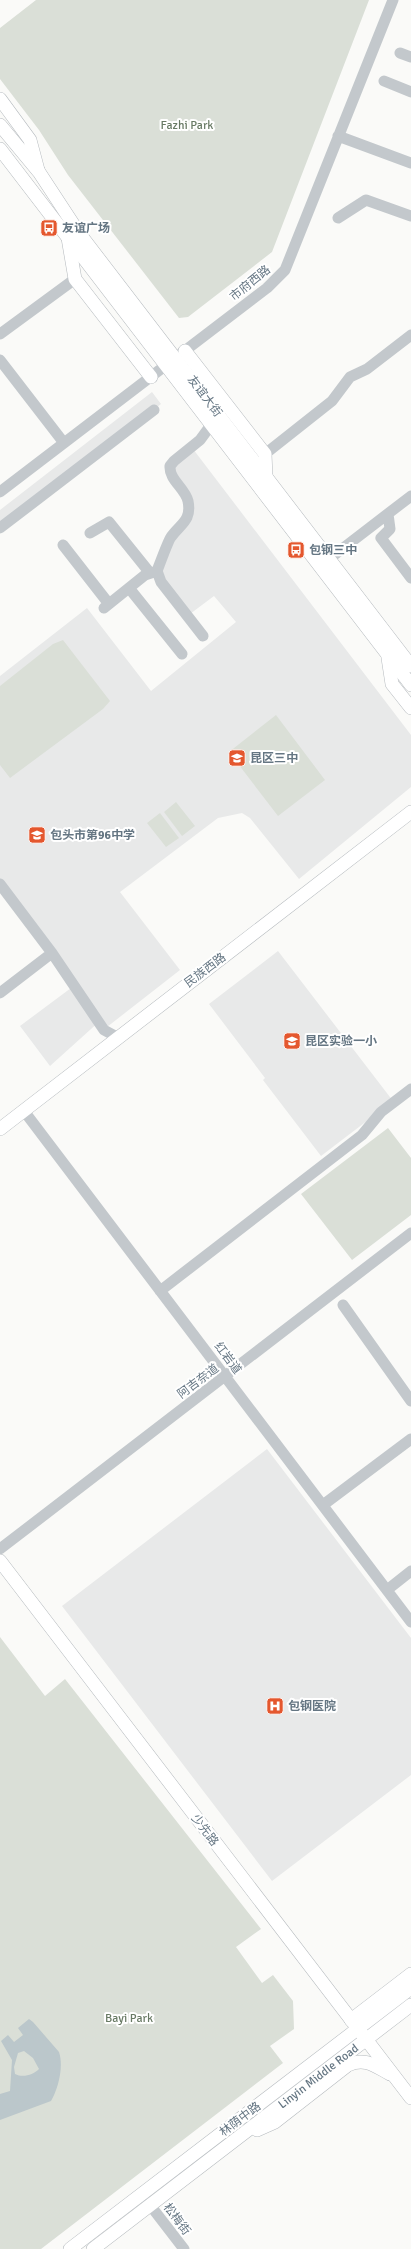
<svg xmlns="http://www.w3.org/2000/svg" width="411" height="2249" font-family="Signika,'Noto Sans SC',sans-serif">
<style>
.built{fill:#e8e9e9}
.green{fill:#dadfd7}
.water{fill:#bbc7cb;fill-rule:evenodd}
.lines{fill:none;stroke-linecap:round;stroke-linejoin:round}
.major-casing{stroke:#b5babe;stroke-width:14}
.minor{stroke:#c3c8cc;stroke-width:11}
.major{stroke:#fff;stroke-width:13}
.labels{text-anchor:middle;stroke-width:4;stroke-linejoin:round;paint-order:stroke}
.park-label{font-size:12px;fill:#687a64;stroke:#fff}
.poi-label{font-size:12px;font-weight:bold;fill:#657683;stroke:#fff;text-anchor:start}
.street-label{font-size:12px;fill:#657683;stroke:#fff}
</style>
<rect width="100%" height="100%" fill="#fafaf8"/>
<path class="built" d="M 152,392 L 161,404 L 0,527 L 0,510 Z
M 193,449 L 411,735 L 411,787 L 299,879 L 250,818 L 242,813 L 218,818 L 120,892 L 180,970 L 107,1027 L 101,1020 L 50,1066 L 20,1026 L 71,988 L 0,888 L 0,676 L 87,608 L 151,691 L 236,622 L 214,596 L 190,614 L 158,572 L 169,544 L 190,520 L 173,469 Z
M 278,951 L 393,1101 L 321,1156 L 263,1080 L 265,1078 L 209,1004 Z
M 267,1449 L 411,1638 L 411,1775 L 272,1881 L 62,1606 Z"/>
<path class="green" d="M 36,0 L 369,0 L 272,252 L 188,317 L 179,318 L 68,175 L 39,130 L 0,79 L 0,28 Z
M 63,640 L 110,701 L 103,709 L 10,778 L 0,765 L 0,686 L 53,644 Z
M 276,715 L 325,780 L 278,816 L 229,752 Z
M 176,802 L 195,826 L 182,836 L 164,812 Z
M 160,813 L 179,838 L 166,847 L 147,823 Z
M 388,1128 L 411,1158 L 411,1215 L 352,1260 L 301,1194 Z
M 0,1637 L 45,1696 L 65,1679 L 261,1929 L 236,1947 L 262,1983 L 273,1975 L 293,2001 L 294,2029 L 270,2046 L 283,2063 L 41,2249 L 0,2249 Z"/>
<path class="water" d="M 29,2019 L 33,2022 L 59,2052 C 64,2067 58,2089 51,2101 L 0,2120 L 0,2094 L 10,2091 L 12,2060 L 1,2041 L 8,2035 L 14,2042 L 23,2035 L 18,2028 ZM 24,2051 L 33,2058 L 39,2069 C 33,2075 23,2078 15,2074 L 14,2067 L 18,2053 Z"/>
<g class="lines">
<defs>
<g id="major">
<path d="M 0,99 L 30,140 L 38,170"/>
<path d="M 0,125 L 39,172 L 79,233 L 411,666"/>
<path d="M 0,149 L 411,685"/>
<path d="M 68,238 L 75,279 L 151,377"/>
<path d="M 185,351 L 265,454 L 266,477"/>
<path d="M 388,658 L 392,684 L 411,708"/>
<path d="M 0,1129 L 411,812"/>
<path d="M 0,1561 L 411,2098"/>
<path d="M 351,2020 L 411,1974"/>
<path d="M 257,2130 L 275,2122 L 348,2065 C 365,2057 375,2066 390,2074"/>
<path d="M 70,2249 L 411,1988"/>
<path id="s1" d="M 93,2249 L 411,2005"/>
</g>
</defs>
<use href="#major" class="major-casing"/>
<path class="minor" d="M 400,53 L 411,57
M 384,81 L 411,92
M 338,136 L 411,163
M 338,218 L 366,200 L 411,216
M 0,334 L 75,279
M 0,360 L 64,443
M 265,454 L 332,401 L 350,377 L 367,369 L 411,335
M 0,492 L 267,288 L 285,270 L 393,0
M 388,514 L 390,529 L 381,538 L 411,578
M 0,528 L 154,410
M 90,533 L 109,522 L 150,573
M 63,545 L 109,604
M 329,559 L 411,496
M 129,588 L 182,654
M 104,608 L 145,575 L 157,571
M 203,636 L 161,582 L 157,571 C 159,566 168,541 171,537 C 180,524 192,521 188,501 C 185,488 169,480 170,466 L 174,461 L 200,440 L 211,425
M 0,884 L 52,953 L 104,1030 L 117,1037
M 0,993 L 52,953
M 24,1111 L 411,1622
M 160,1291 L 362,1135 L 381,1112 L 411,1089
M 343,1305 L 411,1401
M 323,1505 L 411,1439
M 0,1549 L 411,1233
M 387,1590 L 411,1571
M 150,2205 L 184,2249"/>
<use href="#major" class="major"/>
</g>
<defs>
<symbol id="bus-square" viewBox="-11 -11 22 22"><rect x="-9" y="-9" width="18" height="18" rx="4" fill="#e4572e" stroke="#fff"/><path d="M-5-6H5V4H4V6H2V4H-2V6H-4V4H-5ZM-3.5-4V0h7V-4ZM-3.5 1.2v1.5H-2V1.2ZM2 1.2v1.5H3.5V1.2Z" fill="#fff"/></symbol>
<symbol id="school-square" viewBox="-11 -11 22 22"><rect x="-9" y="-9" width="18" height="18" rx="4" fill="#e4572e" stroke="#fff"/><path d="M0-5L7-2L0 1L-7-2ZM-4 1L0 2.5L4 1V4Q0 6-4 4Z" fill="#fff"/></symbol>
<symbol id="hospital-square" viewBox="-11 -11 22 22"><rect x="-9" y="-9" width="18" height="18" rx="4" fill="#e4572e" stroke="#fff"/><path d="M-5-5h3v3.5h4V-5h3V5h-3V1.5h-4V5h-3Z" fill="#fff"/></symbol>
</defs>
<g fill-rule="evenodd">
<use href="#bus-square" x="39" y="218" width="20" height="20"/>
<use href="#bus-square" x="286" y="540" width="20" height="20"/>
<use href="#school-square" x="227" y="748" width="20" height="20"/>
<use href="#school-square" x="27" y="825" width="20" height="20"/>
<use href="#school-square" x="282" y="1031" width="20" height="20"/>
<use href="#hospital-square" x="265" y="1696" width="20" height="20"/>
</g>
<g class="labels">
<g class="park-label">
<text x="187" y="129">Fazhi Park</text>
<text x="129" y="2022">Bayi Park</text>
</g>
<g class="poi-label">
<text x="62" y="232">友谊广场</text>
<text x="309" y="554">包钢三中</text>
<text x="250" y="762">昆区三中</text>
<text x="50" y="839">包头市第96中学</text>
<text x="305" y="1045">昆区实验一小</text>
<text x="288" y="1710">包钢医院</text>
</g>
<g class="street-label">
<text transform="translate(250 283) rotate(-39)" y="4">市府西路</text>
<text transform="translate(205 396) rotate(53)" y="4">友谊大街</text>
<text transform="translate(205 970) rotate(-37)" y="4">民族西路</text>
<text transform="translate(228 1358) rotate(53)" y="4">红岩道</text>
<text transform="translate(198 1381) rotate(-37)" y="4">阿吉奈道</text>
<text transform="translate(205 1830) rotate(53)" y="4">少先路</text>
<text dy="4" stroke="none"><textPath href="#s1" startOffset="284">Linyin Middle Road</textPath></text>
<text transform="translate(240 2119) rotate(-37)" y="4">林荫中路</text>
<text transform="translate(177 2219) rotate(53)" y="4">松梅街</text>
</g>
</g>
</svg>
